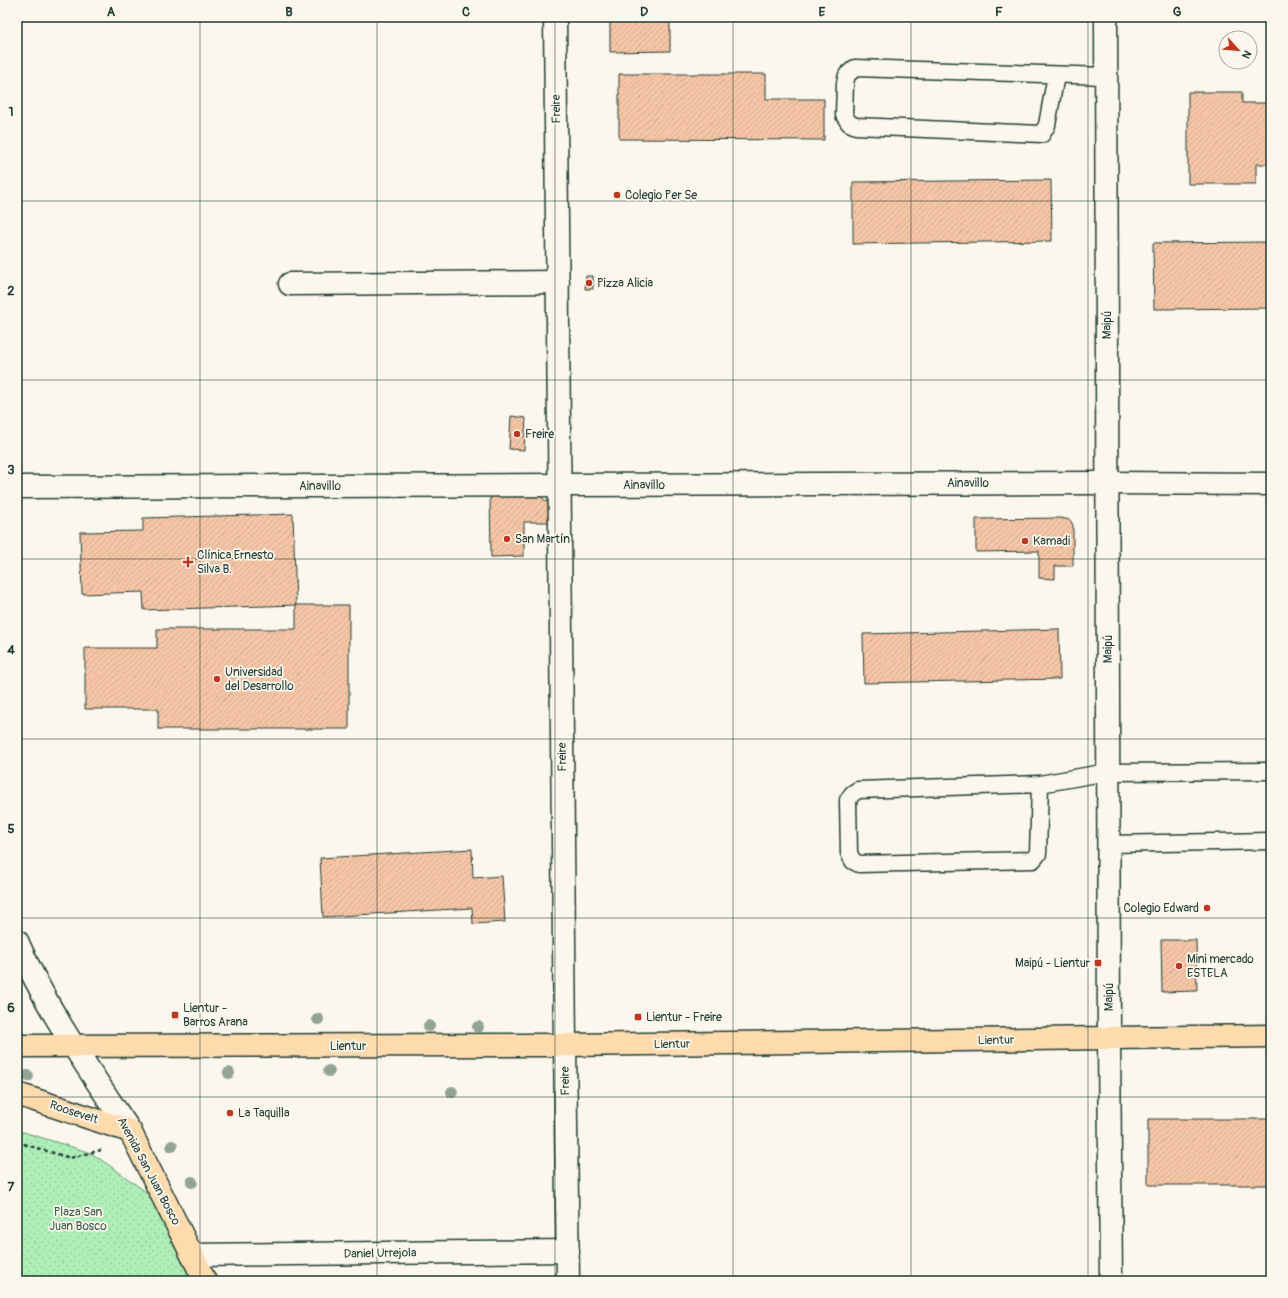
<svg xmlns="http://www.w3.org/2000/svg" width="1288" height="1298" font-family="Pangolin,sans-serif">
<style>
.park{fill:url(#park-dots);stroke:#669676}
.building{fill:url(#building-hatch);stroke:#1f3d34}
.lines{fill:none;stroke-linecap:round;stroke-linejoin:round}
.service-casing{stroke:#1f3d34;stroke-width:19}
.minor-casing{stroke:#1f3d34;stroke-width:25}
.tertiary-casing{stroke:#1f3d34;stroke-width:25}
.secondary-casing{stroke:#1f3d34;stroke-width:25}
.primary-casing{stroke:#1f3d34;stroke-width:25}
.path{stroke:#1f3d34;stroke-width:2.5;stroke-dasharray:4 3;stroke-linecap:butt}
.service{stroke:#fbf7ec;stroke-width:16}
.minor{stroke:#fbf7ec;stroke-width:22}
.tertiary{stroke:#fbf7ec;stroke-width:22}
.secondary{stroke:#fbf7ec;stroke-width:22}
.primary{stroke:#fedbac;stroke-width:22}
.tree{fill:#92a495}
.grid{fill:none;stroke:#1f3d34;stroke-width:1;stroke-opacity:0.55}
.poi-dot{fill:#c8321e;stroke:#fbf7ec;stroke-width:1.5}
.labels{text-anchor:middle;stroke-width:3.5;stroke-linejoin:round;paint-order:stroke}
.street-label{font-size:12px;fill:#1f3d34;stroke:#fbf7ec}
.poi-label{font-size:12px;fill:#1f3d34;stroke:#fbf7ec;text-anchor:start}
.park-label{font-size:12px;fill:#3c604e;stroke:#fbf7ec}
.neatline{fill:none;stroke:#1f3d34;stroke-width:1.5}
.grid-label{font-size:13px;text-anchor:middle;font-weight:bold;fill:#1f3d34}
</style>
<defs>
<pattern id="park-dots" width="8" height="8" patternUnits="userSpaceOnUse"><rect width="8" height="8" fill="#aeeeb7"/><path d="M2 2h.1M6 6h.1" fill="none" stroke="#95cd9e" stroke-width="1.8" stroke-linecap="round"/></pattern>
<pattern id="building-hatch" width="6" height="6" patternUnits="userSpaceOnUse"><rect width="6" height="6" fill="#f6c5a6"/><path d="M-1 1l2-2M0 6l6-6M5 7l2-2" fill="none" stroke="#d2aa90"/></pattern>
</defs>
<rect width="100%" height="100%" fill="#fbf7ec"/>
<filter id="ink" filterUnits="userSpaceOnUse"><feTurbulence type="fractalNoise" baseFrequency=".025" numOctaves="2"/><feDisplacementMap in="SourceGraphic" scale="8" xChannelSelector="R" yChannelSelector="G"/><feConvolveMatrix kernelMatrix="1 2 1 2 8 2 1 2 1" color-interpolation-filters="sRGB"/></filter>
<g filter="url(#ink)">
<path class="park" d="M 17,1130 L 91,1153 L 116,1170 L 150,1195 L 194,1281 L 17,1281 Z"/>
<path class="building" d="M 610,17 L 670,17 L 670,51 L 610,52 Z
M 619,74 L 766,74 L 766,99 L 824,99 L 824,140 L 619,139 Z
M 1188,92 L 1242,92 L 1242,103 L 1271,103 L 1271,164 L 1256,164 L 1256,184 L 1188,184 Z
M 1051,180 L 1052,241 L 853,244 L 853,182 Z
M 1271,242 L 1271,308 L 1154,309 L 1153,243 Z
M 586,276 L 593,276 L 593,289 L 585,289 Z
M 511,416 L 526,418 L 524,450 L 509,449 Z
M 536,492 L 549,504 L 550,522 L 524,522 L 524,556 L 491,557 L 490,493 Z
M 293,514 L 296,605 L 144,610 L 143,592 L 82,594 L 80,532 L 143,531 L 143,518 Z
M 1061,518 L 1070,520 L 1073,525 L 1073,566 L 1055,566 L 1055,579 L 1039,578 L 1039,551 L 976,552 L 976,519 Z
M 296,605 L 349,605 L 349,729 L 158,729 L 158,709 L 85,709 L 85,648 L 157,648 L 157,629 L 296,629 Z
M 1059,629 L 1060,679 L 864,683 L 863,634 Z
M 472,849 L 473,878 L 502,876 L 505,922 L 473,924 L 472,908 L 323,917 L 320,858 Z
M 1161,940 L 1196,940 L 1197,991 L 1162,992 Z
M 1148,1119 L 1271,1119 L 1271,1185 L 1148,1185 Z"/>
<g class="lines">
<defs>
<path id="service" d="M 1056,75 L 1047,125 L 1042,134 L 856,126 L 849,123 L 844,115 L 845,83 L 847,75 L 855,68 L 1106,76
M 1040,784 L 1038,854 L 1033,860 L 859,864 L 853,861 L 849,853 L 848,800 L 852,794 L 858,790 L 1040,784 L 1108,772 L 1271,771
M 1108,844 L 1271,841"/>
<path id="minor" d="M 290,284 L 558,282
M 17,487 L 1108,483 L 1271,484
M 192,1255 L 568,1251"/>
<path id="tertiary" d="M 17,941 C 46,1009 89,1070 130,1131"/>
<path id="secondary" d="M 555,17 L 565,1045 L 568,1281
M 1106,17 L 1109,1039 L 1111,1281"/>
<path id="primary" d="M 17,1046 L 565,1045 L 1271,1036
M 17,1094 L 130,1131 L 205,1281"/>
</defs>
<use href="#service" class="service-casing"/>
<use href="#minor" class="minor-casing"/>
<use href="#tertiary" class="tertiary-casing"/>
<use href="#secondary" class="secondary-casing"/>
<use href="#primary" class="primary-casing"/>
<path class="path" d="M 17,1142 L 70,1158 L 101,1150"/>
<use href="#service" class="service"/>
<use href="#minor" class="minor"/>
<use href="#tertiary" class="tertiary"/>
<use href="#secondary" class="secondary"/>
<use href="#primary" class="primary"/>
</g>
<g class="tree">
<circle cx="318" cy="1019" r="6"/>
<circle cx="429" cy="1026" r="6"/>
<circle cx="478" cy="1027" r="6"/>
<circle cx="329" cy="1071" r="6"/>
<circle cx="229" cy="1073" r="6"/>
<circle cx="28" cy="1076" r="6"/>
<circle cx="452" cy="1092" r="6"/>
<circle cx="172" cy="1146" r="6"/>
<circle cx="192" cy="1182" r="6"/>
</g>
</g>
<path class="grid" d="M 200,17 L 200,1281M 377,17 L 377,1281M 555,17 L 555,1281M 733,17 L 733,1281M 911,17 L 911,1281M 1088,17 L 1088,1281M 17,201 L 1271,201M 17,380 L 1271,380M 17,559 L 1271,559M 17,739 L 1271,739M 17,918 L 1271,918M 17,1097 L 1271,1097"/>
<g class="poi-dot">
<circle cx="617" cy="195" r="4"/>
<circle cx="589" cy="283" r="4"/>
<circle cx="517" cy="434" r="4"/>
<circle cx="507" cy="539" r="4"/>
<circle cx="1025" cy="541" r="4"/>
<path d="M186 556h4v4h4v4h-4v4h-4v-4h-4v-4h4z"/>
<circle cx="217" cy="679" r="4"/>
<circle cx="1207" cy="908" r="4"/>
<rect x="1094" y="959" width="8" height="8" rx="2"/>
<circle cx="1179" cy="966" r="4"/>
<rect x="171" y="1011" width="8" height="8" rx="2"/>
<rect x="634" y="1013" width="8" height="8" rx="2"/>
<circle cx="230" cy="1113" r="4"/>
</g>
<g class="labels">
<g class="street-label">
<text transform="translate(556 109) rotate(-91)" y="4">Freire</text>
<text transform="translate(1107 325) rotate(-90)" y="4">Maipú</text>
<text x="968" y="487">Ainavillo</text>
<text x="644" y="489">Ainavillo</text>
<text x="320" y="490">Ainavillo</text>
<text transform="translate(1108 649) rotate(-90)" y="4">Maipú</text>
<text transform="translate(562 757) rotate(-91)" y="4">Freire</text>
<text transform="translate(1109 997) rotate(-90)" y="4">Maipú</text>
<text transform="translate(996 1040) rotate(-1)" y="4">Lientur</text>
<text transform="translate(672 1044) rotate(-1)" y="4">Lientur</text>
<text x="348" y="1050">Lientur</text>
<text transform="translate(565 1081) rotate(-91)" y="4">Freire</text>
<text transform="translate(74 1112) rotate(18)" y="4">Roosevelt</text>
<text transform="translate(149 1171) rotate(62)" y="4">Avenida San Juan Bosco</text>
<text transform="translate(380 1253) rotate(-1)" y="4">Daniel Urrejola</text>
</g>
<g class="poi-label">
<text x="625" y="199">Colegio Per Se</text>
<text x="597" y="287">Pizza Alicia</text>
<text x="525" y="438">Freire</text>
<text x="515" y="543">San Martín</text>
<text x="1033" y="545">Kamadi</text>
<text x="197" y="559">Clínica Ernesto<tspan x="197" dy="14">Silva B.</tspan></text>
<text x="225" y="676">Universidad<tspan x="225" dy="14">del Desarrollo</tspan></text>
<text x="1199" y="912" text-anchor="end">Colegio Edward</text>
<text x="1187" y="963">Mini mercado<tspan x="1187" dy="14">ESTELA</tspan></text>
<text x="1090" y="967" text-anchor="end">Maipú - Lientur</text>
<text x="183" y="1012">Lientur -<tspan x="183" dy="14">Barros Arana</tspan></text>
<text x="646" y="1021">Lientur - Freire</text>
<text x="238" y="1117">La Taquilla</text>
</g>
<g class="park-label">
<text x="78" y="1216">Plaza San<tspan x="78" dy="14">Juan Bosco</tspan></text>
</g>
</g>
<rect width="1288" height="1298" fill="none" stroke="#fbf7ec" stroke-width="44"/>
<g transform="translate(1238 50) rotate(117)"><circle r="19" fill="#fbf7ec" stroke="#a3ada2"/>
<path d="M0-3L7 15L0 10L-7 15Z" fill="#c8321e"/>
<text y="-6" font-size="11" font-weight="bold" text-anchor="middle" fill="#1f3d34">N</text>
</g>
<rect x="22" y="22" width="1244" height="1254" class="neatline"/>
<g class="grid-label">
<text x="111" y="16">A</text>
<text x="289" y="16">B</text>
<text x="466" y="16">C</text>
<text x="644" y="16">D</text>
<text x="822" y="16">E</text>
<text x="999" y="16">F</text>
<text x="1177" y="16">G</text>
<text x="11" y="116">1</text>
<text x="11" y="295">2</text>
<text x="11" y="474">3</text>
<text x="11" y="654">4</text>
<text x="11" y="833">5</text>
<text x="11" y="1012">6</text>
<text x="11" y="1191">7</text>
</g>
</svg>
